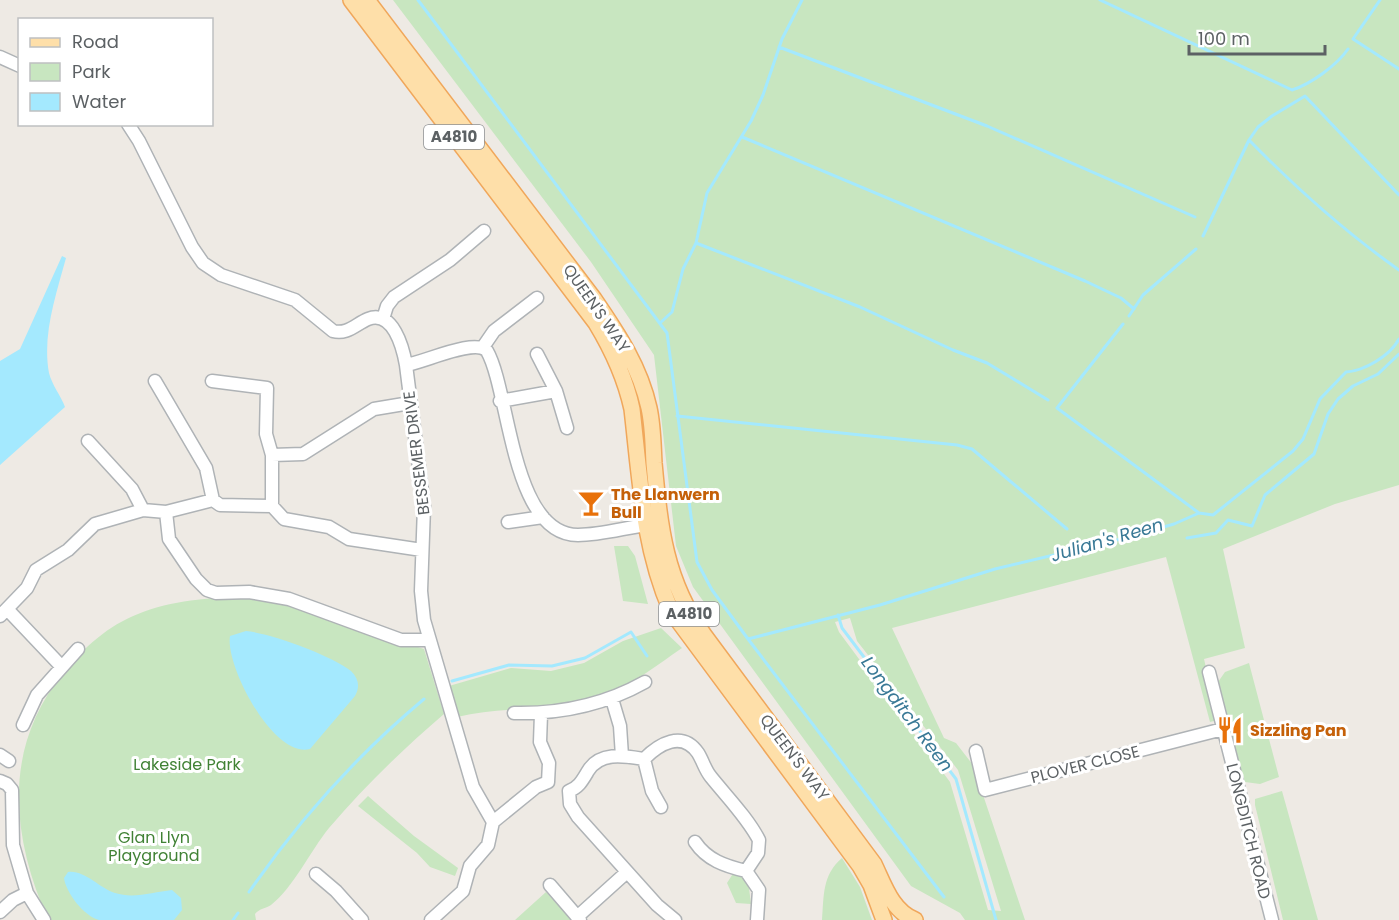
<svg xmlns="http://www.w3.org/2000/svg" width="1399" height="920" font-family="Poppins,sans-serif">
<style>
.green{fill:#c8e6c0;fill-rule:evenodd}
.water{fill:#a4e9fe}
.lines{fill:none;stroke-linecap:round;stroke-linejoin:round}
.stream{stroke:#a4e9fe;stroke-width:3}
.minor-casing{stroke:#afb3b6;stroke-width:15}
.major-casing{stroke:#f0a75b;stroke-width:18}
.minor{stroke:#fff;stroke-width:12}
.major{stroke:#fedfa9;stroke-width:15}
.labels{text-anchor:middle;stroke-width:6;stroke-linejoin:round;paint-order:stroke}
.shield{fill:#fff;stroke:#8d9092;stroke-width:1.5}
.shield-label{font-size:15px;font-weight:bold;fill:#5c6164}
.street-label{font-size:16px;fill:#5c6164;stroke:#fff}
.food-label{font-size:16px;font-weight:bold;fill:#c56008;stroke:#fff;text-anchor:start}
.park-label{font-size:16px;fill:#418235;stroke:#fff}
.water-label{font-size:18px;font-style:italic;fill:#397996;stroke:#fff}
</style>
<rect width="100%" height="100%" fill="#eeeae4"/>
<path class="green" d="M 393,0 L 1399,0 L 1399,485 L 1335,504 L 1223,549 L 1245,648 L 1204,659 L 1218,720 L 1210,722 L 1166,557 L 892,628 L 944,738 L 956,743 L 973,765 L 1025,920 L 965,920 L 960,913 L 911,886 L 693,587 L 676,546 L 654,355 L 591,262 ZM 850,618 L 857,641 L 958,770 L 1001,911 L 988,910 L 950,782 L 839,632 L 835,622 Z
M 614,546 L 628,546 L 635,556 L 648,604 L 623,601 Z
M 245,596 L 286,603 L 424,649 L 444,714 C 403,749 364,787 329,828 C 311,850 293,888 271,905 C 265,909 260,908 255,914 L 256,920 L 48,920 C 11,835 2,748 64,672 C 83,648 109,625 138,614 C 172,600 209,598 245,596 Z
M 661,628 L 682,648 C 653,668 625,691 590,700 C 546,712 501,706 457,717 L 449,686 L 511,668 L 551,671 L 584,663 L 623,641 Z
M 1249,663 L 1279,777 L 1260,784 L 1245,782 L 1242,777 L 1218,682 L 1225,672 Z
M 1282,791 L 1318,920 L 1283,920 L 1255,805 L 1255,799 Z
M 368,796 L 414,836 L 458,868 L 455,876 L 430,867 L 417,853 L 358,806 Z
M 842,858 L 860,887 L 872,920 L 822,920 C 824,896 822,875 842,858 Z
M 734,872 L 740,874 L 749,888 L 751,904 L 736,903 L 727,883 Z
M 546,892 L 572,920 L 515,920 Z"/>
<path class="water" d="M 62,256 L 66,258 C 56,295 42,335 49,373 C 52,385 61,396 65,407 L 0,465 L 0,361 L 20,349 Z
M 246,631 C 270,633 333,656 351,671 C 359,679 360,687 355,696 L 310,749 C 274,759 225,666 230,636 Z
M 68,872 C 85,870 99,888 115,893 C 134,899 153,892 172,890 L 181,898 L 182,910 L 174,920 C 155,920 116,920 99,920 C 84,916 66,893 64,878 Z"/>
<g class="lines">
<path class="stream" d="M 418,0 L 667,333 L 697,562 L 712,590 L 748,639 L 944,897
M 1100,0 L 1292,90 C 1311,84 1337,65 1348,49
M 1380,0 L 1353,39 L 1399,69
M 779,47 L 987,126 L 1195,217
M 742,137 L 1085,281 L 1121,298 L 1134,309
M 1249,140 C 1295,187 1345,232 1399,270
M 1203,236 L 1249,140 L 1258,127 L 1272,116 L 1305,96 L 1399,195
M 696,243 L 860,307 L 953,350 L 987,363 L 1048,400
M 1129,316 L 1143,295 L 1196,249
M 660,323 L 672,312 L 683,269 L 696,243 L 707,193 L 751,121 L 763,95 L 782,39 L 802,0
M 1123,324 L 1057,408 L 1199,513
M 677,416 L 957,445 L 972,449 L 1067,529
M 1187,538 L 1216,533 L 1228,520 L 1252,526 L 1265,495 L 1314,454 L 1328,414 L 1338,399 L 1353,386 L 1378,374 L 1399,354
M 838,615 L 842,628 L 956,779 L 996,920
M 748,639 L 880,605 L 995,569 L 1125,538 L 1174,524 L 1199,513 L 1213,515 L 1293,451 L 1303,439 L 1320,399 L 1346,372 C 1364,371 1390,356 1399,339
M 452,681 L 509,665 L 552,666 L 585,658 L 631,632 L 647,656
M 249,892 C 299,820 357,755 424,699
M 233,920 L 238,913"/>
<defs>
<path id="minor" d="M 0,57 L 20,66
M 128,124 L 139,141 L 192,247 L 203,263 L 221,275 L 295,300 L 333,331 C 347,335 356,324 368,319 C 393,309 403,348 406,365 L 424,507 L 421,591 L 424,620 L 473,787 L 493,822 L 488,845 L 470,866 L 463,891 L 431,920
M 383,319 L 387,306 L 394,297 L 450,260 L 484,231
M 483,347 L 494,331 L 537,298
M 537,354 L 556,391 L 567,428
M 406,365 C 425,362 475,338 487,351 C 510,391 511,535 578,535 C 604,535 630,526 655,524
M 155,381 L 206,468 L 213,500
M 212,381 L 267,388 L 266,434 L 272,455 L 272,506
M 500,401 L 556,391
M 88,441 L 132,489 L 143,510
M 272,455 L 303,454 L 374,409 L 410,403
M 166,512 L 169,539 L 196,579 L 207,590 L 216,593 L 249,592 L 289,599 L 401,640 L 430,640
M 508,522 L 543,517
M 7,609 L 61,666
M 0,616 L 27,588 L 36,570 L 68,550 L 95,524 L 143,510 L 166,512 L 213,500 L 220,505 L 272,506 L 284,519 L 329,527 L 349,539 L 422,550
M 1209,672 L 1272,920
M 612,699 L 620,726 L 622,756
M 514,713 C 561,714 604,705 645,682
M 23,725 L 37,695 L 78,649
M 976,751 L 985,790 L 1223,729
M 0,755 L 9,761
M 644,759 L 652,791 L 661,807
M 0,781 L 7,784 L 12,790 L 13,845 L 27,893
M 493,822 L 536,787 L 548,782 L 549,763 L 540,742 L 541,714
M 695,842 C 707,860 725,866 746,871
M 316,874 L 336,891 L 362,920
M 550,885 L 580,920
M 0,912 L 13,900 L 27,893 L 44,920
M 577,917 L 627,872
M 675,920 L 657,905 L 578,817 L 570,804 L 569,791 C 579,787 582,781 588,771 C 600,751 625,756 644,759 C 659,744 682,730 698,753 C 703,761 705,770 711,777 C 727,797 747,817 759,840 L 758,853 L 746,871 L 759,890 L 757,920"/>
<path id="major" d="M 351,0 L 596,323 C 613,351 625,377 632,409 C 640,478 643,547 671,611 L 860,866 L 871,885 L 884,920
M 367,0 L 594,299 C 618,334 640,367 649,408 C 653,426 653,445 654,463 C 660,528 665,580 704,635 L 874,864 C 884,885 892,911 915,920"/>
</defs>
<use href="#minor" class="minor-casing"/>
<use href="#major" class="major-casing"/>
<use href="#minor" class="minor"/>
<use href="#major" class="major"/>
</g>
<defs>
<symbol id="bar-bare" viewBox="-9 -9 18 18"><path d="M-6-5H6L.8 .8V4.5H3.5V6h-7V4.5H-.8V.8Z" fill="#e8710a" stroke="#fff" stroke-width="2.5" paint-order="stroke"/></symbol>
<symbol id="restaurant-bare" viewBox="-9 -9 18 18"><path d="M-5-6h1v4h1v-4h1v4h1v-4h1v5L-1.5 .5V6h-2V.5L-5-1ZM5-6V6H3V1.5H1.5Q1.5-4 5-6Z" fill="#e8710a" stroke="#fff" stroke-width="2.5" paint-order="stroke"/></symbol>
</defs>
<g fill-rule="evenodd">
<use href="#bar-bare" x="572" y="484" width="38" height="38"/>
<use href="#restaurant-bare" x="1211" y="711" width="38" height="38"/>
</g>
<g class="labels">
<g class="shield">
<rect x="424" y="125" width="60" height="24" rx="4.5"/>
<rect x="659" y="602" width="60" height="24" rx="4.5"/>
</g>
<g class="shield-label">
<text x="454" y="142">A4810</text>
<text x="689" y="619">A4810</text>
</g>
<g class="street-label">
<text transform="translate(597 308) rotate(55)" y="6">QUEEN'S WAY</text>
<text transform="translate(416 453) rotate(-97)" y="6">BESSEMER DRIVE</text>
<text transform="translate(795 757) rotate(53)" y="6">QUEEN'S WAY</text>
<text transform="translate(1085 764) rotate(-14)" y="6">PLOVER CLOSE</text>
<text transform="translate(1249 831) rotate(76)" y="6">LONGDITCH ROAD</text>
</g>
<g class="food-label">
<text x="611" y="500">The Llanwern<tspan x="611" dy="18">Bull</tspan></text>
<text x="1250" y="736">Sizzling Pan</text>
</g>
<g class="park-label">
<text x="187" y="770">Lakeside Park</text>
<text x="154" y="843">Glan Llyn<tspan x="154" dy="18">Playground</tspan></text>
</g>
<g class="water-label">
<text transform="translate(1107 540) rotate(-16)" y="6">Julian's Reen</text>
<text transform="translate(907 714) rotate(53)" y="6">Longditch Reen</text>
</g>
</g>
<rect x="18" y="18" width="195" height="108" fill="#ffffff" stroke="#bec0c1" stroke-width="1.5"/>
<rect x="30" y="38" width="30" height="9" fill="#fedfa9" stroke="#bec0c1" stroke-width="1.5"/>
<text x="72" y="48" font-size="18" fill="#5c6164">Road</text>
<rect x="30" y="63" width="30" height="18" fill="#c8e6c0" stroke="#bec0c1" stroke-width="1.5"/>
<text x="72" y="78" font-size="18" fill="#5c6164">Park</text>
<rect x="30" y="93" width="30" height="18" fill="#a4e9fe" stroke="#bec0c1" stroke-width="1.5"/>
<text x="72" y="108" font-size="18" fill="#5c6164">Water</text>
<path d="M1189 45v9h136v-9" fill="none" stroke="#5c6164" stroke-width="3"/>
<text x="1198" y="45" font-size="18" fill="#5c6164" stroke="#ffffff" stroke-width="4.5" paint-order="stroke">100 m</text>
</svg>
